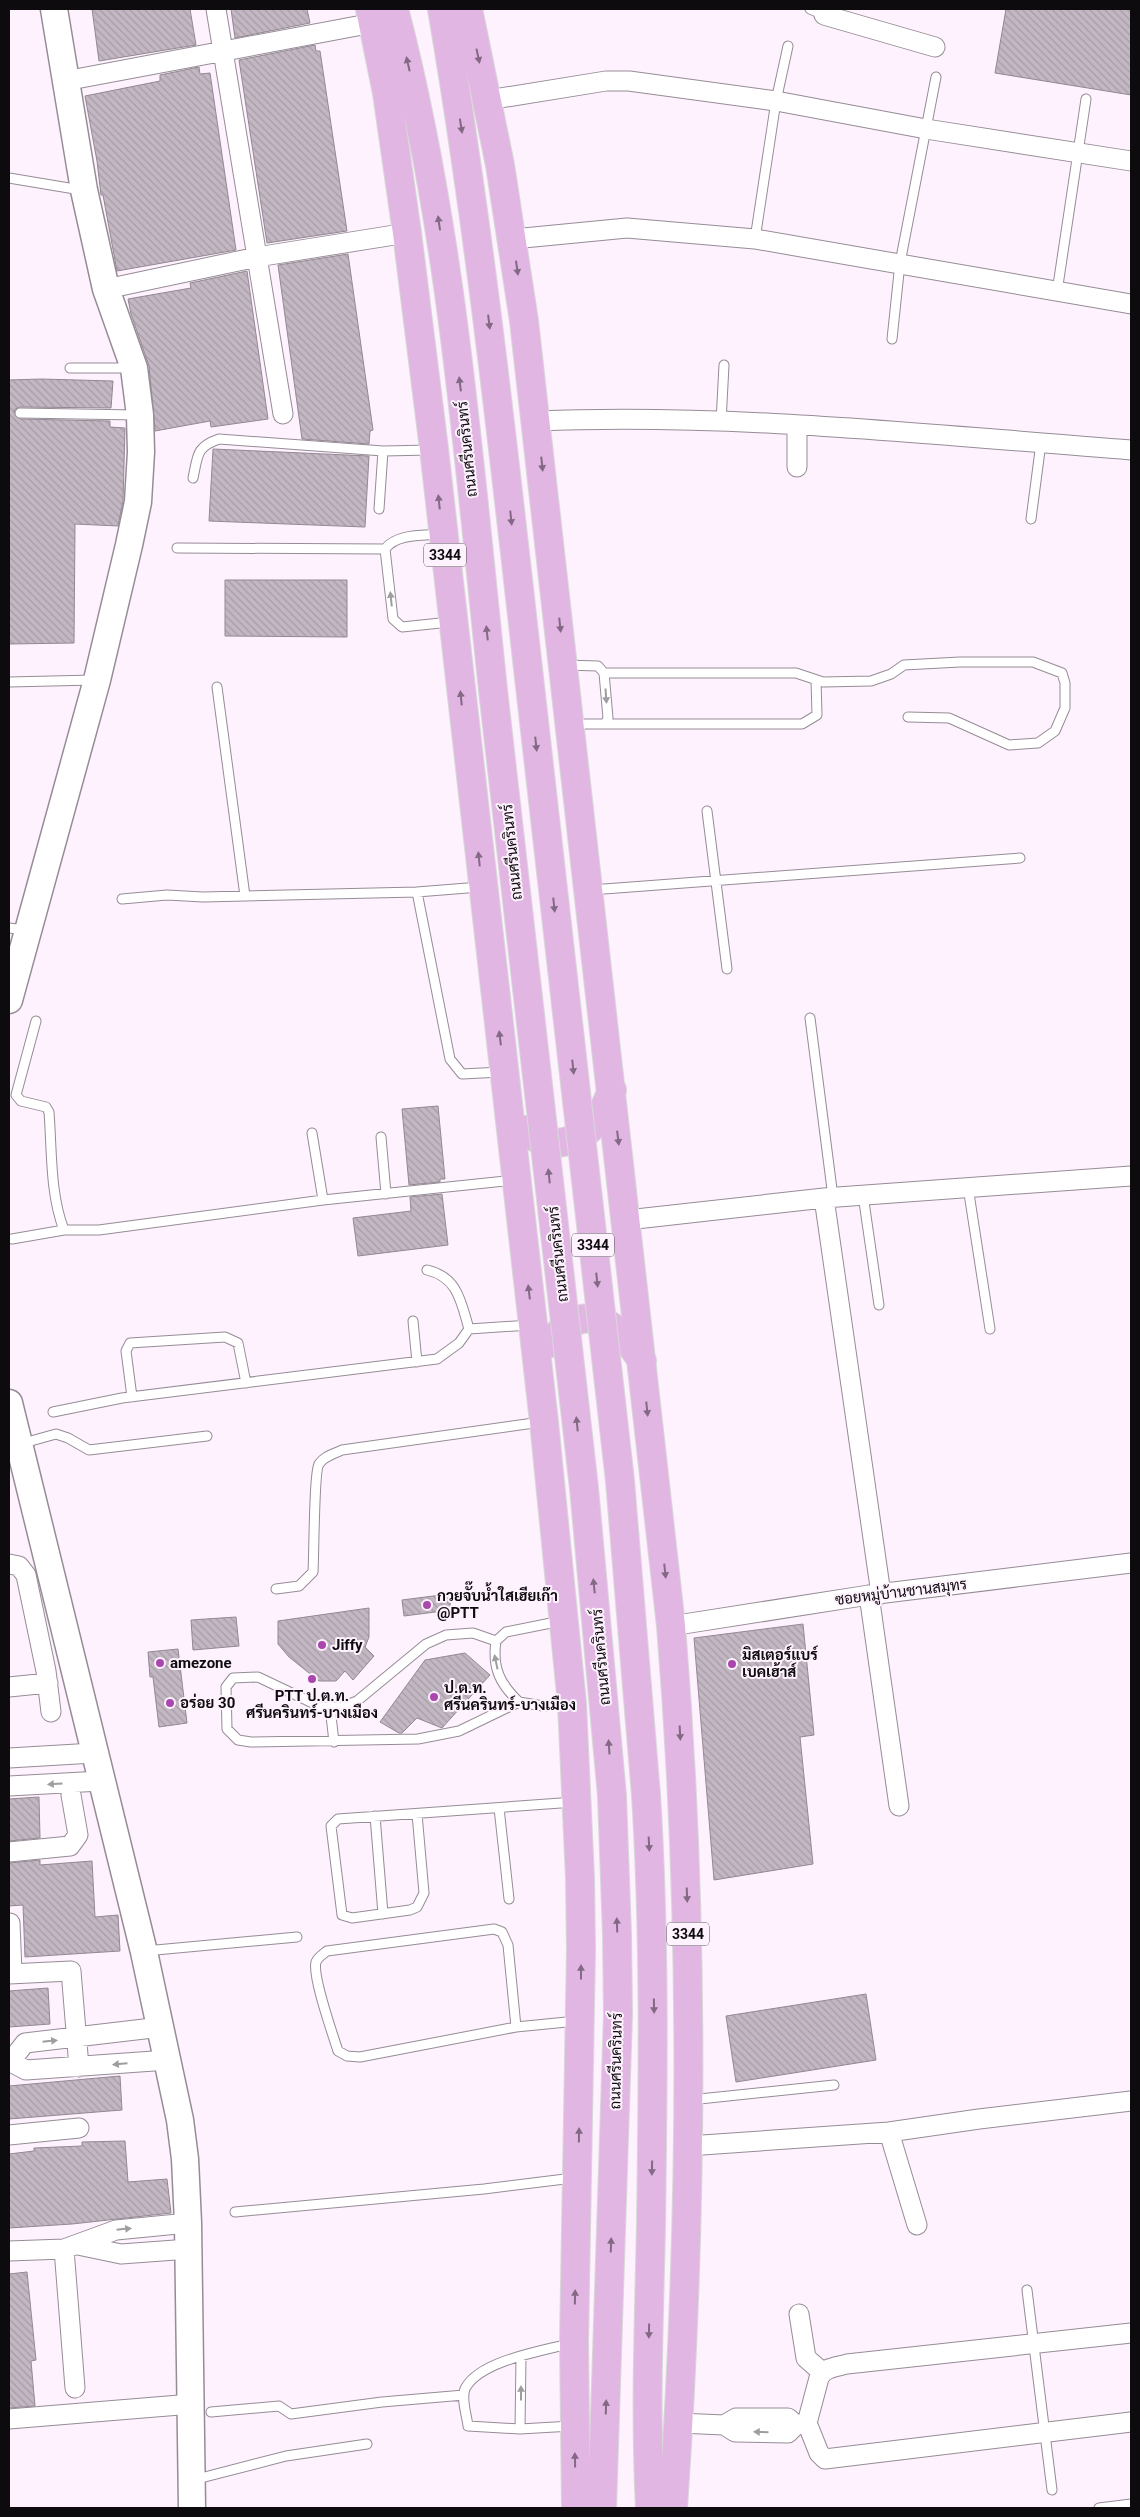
<svg xmlns="http://www.w3.org/2000/svg" width="1140" height="2517" font-family="Roboto,Sarabun,sans-serif">
<style>
.building{fill:url(#building-back-hatch);stroke:#938993}
.lines{fill:none;stroke-linecap:round;stroke-linejoin:round}
.lane-casing{stroke:#968c96;stroke-width:11}
.street-casing{stroke:#968c96;stroke-width:21}
.secondary-casing{stroke:#968c96;stroke-width:29}
.primary-casing{stroke:#d8d8d8;stroke-width:30}
.lane{stroke:#fff;stroke-width:9}
.street{stroke:#fff;stroke-width:19}
.secondary{stroke:#fff;stroke-width:26}
.primary{stroke:#e2b6e3;stroke-width:28}
.primary-bridge-casing{stroke:#d8d8d8;stroke-width:30;stroke-linecap:butt}
.primary-bridge{stroke:#e2b6e3;stroke-width:28}
.oneway{fill:#836983}
.oneway2{fill:#9f9d9f}
.poi-dot{fill:#aa47ae;stroke:#fdf2fd;stroke-width:2}
.labels{text-anchor:middle;stroke-width:4;stroke-linejoin:round;paint-order:stroke}
.shield{fill:#fdf2fd;stroke:#565056;stroke-width:1}
.shield-label{font-size:14px;font-weight:bold;fill:#0e0b0e}
.street-label{font-size:15px;fill:#0e0b0e;stroke:#fdf2fd}
.poi-label{font-size:15px;font-weight:bold;fill:#0e0b0e;stroke:#fdf2fd;text-anchor:start}
</style>
<defs>
<pattern id="building-back-hatch" width="6" height="6" patternUnits="userSpaceOnUse" patternTransform="scale(1.25)"><rect width="6" height="6" fill="#c2b7c2"/><path d="M-1 5l2 2M0 0l6 6M5-1l2 2" fill="none" stroke="#a69ca6"/></pattern>
</defs>
<rect width="100%" height="100%" fill="#fdf2fd"/>
<path class="building" d="M 92,9 L 190,9 L 196,45 L 99,61 Z
M 231,9 L 307,9 L 310,23 L 235,38 Z
M 1006,9 L 1131,9 L 1131,95 L 995,73 Z
M 315,45 L 316,51 L 320,51 L 347,231 L 267,243 L 239,60 Z
M 199,67 L 200,74 L 210,73 L 236,250 L 117,271 L 103,195 L 101,195 L 97,161 L 85,96 L 160,81 L 160,75 Z
M 348,254 L 373,430 L 370,431 L 369,444 L 302,439 L 278,265 Z
M 247,271 L 268,419 L 211,427 L 210,421 L 155,431 L 149,366 L 131,314 L 128,299 L 191,288 L 190,283 Z
M 41,379 L 113,381 L 111,408 L 20,407 L 15,409 L 14,413 L 20,419 L 110,421 L 110,427 L 125,428 L 123,501 L 118,526 L 75,524 L 74,643 L 9,644 L 9,380 Z
M 213,449 L 369,456 L 365,527 L 209,521 Z
M 225,580 L 347,580 L 347,637 L 225,636 Z
M 438,1106 L 445,1179 L 440,1179 L 440,1182 L 409,1185 L 402,1109 Z
M 442,1194 L 448,1245 L 358,1256 L 353,1218 L 411,1211 L 410,1197 Z
M 449,1594 L 451,1610 L 404,1616 L 402,1600 Z
M 369,1608 L 369,1637 L 365,1647 L 374,1656 L 353,1680 L 345,1671 L 336,1681 L 319,1681 L 289,1657 L 278,1644 L 278,1621 Z
M 236,1617 L 239,1646 L 193,1650 L 191,1620 Z
M 803,1624 L 814,1735 L 800,1737 L 813,1864 L 714,1880 L 694,1638 Z
M 178,1649 L 187,1723 L 159,1727 L 153,1677 L 150,1677 L 148,1652 Z
M 465,1653 L 490,1675 L 442,1728 L 417,1718 L 402,1733 L 399,1733 L 380,1722 L 425,1660 Z
M 39,1797 L 40,1838 L 9,1841 L 9,1799 Z
M 40,1860 L 40,1865 L 92,1861 L 95,1917 L 118,1915 L 120,1951 L 25,1957 L 23,1905 L 9,1906 L 9,1863 Z
M 48,1988 L 50,2024 L 9,2027 L 9,1991 Z
M 866,1994 L 876,2060 L 736,2082 L 726,2016 Z
M 120,2076 L 122,2110 L 9,2119 L 9,2086 Z
M 125,2141 L 128,2182 L 167,2179 L 171,2213 L 72,2224 L 9,2228 L 9,2154 L 34,2151 L 34,2148 L 82,2146 L 82,2142 Z
M 27,2272 L 36,2360 L 31,2361 L 35,2406 L 9,2408 L 9,2274 Z"/>
<g class="lines">
<defs>
<path id="lane" d="M 810,9 L 824,15
M 9,178 L 81,190
M 755,239 L 776,101 L 788,46
M 1057,292 L 1086,99
M 892,339 L 900,263 L 936,77
M 70,368 L 130,368
M 20,413 L 137,415
M 721,422 L 724,365
M 193,478 C 198,455 196,447 219,439 L 383,451
M 379,509 L 383,451 L 431,450
M 1031,519 L 1041,443
M 442,534 C 424,536 397,533 385,549 L 393,619 L 402,627 L 450,622
M 177,548 L 385,549
M 565,665 L 598,666 L 604,673 L 608,718 L 605,724 L 573,724
M 604,673 L 796,673 L 823,682 L 871,681 L 891,674 L 904,665 L 960,662 L 1033,662 L 1062,673 L 1065,683 L 1065,708 L 1055,731 L 1038,743 L 1009,745 L 949,718 L 908,717
M 9,682 L 94,680
M 217,687 L 245,896
M 605,724 L 802,724 L 817,715 L 816,680
M 707,811 L 727,969
M 480,887 L 417,892 L 450,1059 L 462,1074 L 501,1072
M 591,890 L 1020,858
M 122,899 L 167,895 L 203,897 L 417,892
M 9,928 L 25,930
M 810,1018 L 833,1197
M 36,1021 L 16,1095 L 21,1101 L 46,1107 L 49,1112 C 52,1151 50,1194 64,1230 L 99,1230 L 323,1200 L 515,1180
M 312,1133 L 323,1200
M 381,1137 L 386,1194
M 968,1187 L 990,1329
M 863,1195 L 879,1305
M 12,1239 L 64,1230
M 427,1270 C 458,1277 461,1302 469,1329
M 413,1321 L 417,1362
M 132,1397 L 126,1351 L 130,1343 L 225,1337 L 238,1343 L 246,1383
M 53,1412 L 122,1398 L 437,1359 L 459,1343 L 469,1329 L 530,1325
M 20,1444 L 56,1434 L 68,1438 L 89,1450 L 207,1436
M 276,1589 L 299,1586 L 313,1572 C 314,1557 314,1471 319,1464 C 324,1456 334,1454 342,1450 L 541,1422
M 561,1621 L 506,1632 L 496,1641 C 492,1668 500,1684 519,1702 L 543,1706 L 569,1704
M 496,1641 L 473,1633 L 446,1635 L 426,1644 L 357,1701 L 341,1707 L 321,1707 L 258,1677 L 233,1678 L 226,1687 L 227,1729 L 238,1740 L 251,1742 L 418,1739 L 459,1731 L 519,1702
M 330,1707 L 334,1742
M 499,1808 L 509,1899
M 417,1814 L 424,1893 L 417,1907 L 410,1910 L 352,1918 L 342,1915 L 331,1826 L 338,1819 L 575,1802
M 375,1816 L 383,1914
M 145,1951 L 297,1937
M 516,2027 L 508,1945 L 502,1932 L 494,1929 L 327,1951 C 323,1954 318,1957 316,1962 C 312,1976 333,2035 338,2051 L 347,2056 L 360,2057 L 516,2027 L 577,2021
M 690,2100 L 834,2085
M 235,2212 L 484,2189 L 573,2178
M 1027,2290 L 1052,2490
M 211,2412 L 279,2406 L 291,2414 L 382,2402 L 464,2395
M 572,2426 L 520,2429 L 468,2426 C 467,2416 460,2396 466,2387 C 482,2360 543,2351 572,2343
M 520,2429 L 521,2357
M 193,2480 L 286,2456 L 367,2444
M 1099,2508 L 1131,2504"/>
<path id="street" d="M 216,9 L 283,414
M 824,15 L 935,47
M 65,81 L 373,23
M 488,100 L 606,81 L 629,81 L 776,101 L 926,129 L 1131,161
M 513,239 L 627,228 L 755,239 L 1131,304
M 106,289 L 257,257 L 407,233
M 537,421 C 735,413 934,435 1131,450
M 797,467 L 797,425
M 824,1198 L 881,1594
M 627,1220 L 824,1198 L 1131,1176
M 9,1564 L 19,1566 L 26,1575 L 46,1671 L 51,1712
M 869,1595 L 899,1806
M 671,1626 L 869,1595 L 1131,1563
M 9,1687 L 48,1683
M 9,1758 L 94,1753
M 9,1786 L 101,1781
M 9,1852 L 70,1846 L 78,1835 L 71,1795
M 10,1923 L 12,1973
M 9,1974 L 71,1971 L 79,2067
M 9,2061 L 26,2070 L 168,2060
M 11,2061 L 25,2043 L 161,2027
M 889,2132 L 917,2225
M 9,2135 L 79,2128
M 688,2146 L 889,2132 L 979,2119 L 1131,2101
M 78,2245 L 121,2254 L 189,2249
M 64,2249 L 75,2388
M 9,2251 L 64,2249 L 116,2230 L 188,2223
M 799,2314 L 806,2358 L 822,2372
M 9,2419 L 192,2404
M 679,2423 L 724,2425 L 735,2432 L 788,2433 L 796,2425 L 807,2423 L 819,2378 C 824,2367 837,2367 847,2364 L 1131,2333
M 807,2423 L 819,2453 L 825,2459 L 1131,2422
M 724,2425 L 736,2418 L 788,2418 L 796,2425"/>
<path id="secondary" d="M 9,1000 L 97,680 L 129,545 L 138,502 L 141,452 L 140,415 L 134,368 L 106,289 L 84,190 L 54,9
M 9,1403 L 144,1952 L 180,2120 L 185,2159 L 188,2223 L 192,2508"/>
<path id="primary" d="M 370,9 L 387,93 L 407,233 L 434,449 L 544,1422 L 572,1704 L 580,1878 L 581,1949 L 574,2342 L 576,2508
M 394,9 C 453,234 469,468 494,699
M 442,9 C 481,237 505,466 531,695
M 468,9 L 500,165 L 524,321 L 671,1626 C 695,1920 693,2214 673,2508
M 525,1130 C 548,1152 581,1144 599,1118 C 604,1110 608,1100 612,1090
M 551,1343 C 583,1296 619,1324 642,1361
M 646,1795 C 655,1938 653,2081 651,2225 C 649,2319 645,2414 650,2508
M 602,2508 L 618,2014 L 617,1935 L 612,1796"/>
</defs>
<use href="#lane" class="lane-casing"/>
<use href="#street" class="street-casing"/>
<use href="#secondary" class="secondary-casing"/>
<use href="#primary" class="primary-casing"/>
<use href="#lane" class="lane"/>
<use href="#street" class="street"/>
<use href="#secondary" class="secondary"/>
<use href="#primary" class="primary"/>
<defs>
<path id="primary-bridge" d="M 531,695 L 620,1481 L 646,1795
M 494,699 L 584,1488 L 612,1796"/>
</defs>
<use href="#primary-bridge" class="primary-bridge-casing"/>
<use href="#primary-bridge" class="primary-bridge"/>
</g>
<defs><path id="oneway-solid" d="M-6-.8H1V-3.2L6.5 0L1 3.2V.8H-6Z" transform="scale(1.25)"/></defs>
<g class="oneway">
<use href="#oneway-solid" transform="translate(478 56) rotate(78)"/>
<use href="#oneway-solid" transform="translate(408 64) rotate(-103)"/>
<use href="#oneway-solid" transform="translate(461 126) rotate(81)"/>
<use href="#oneway-solid" transform="translate(439 223) rotate(-98)"/>
<use href="#oneway-solid" transform="translate(517 268) rotate(82)"/>
<use href="#oneway-solid" transform="translate(489 322) rotate(83)"/>
<use href="#oneway-solid" transform="translate(460 384) rotate(-97)"/>
<use href="#oneway-solid" transform="translate(542 464) rotate(84)"/>
<use href="#oneway-solid" transform="translate(439 502) rotate(-96)"/>
<use href="#oneway-solid" transform="translate(511 518) rotate(84)"/>
<use href="#oneway-solid" transform="translate(560 625) rotate(84)"/>
<use href="#oneway-solid" transform="translate(487 633) rotate(-96)"/>
<use href="#oneway-solid" transform="translate(461 698) rotate(-96)"/>
<use href="#oneway-solid" transform="translate(536 744) rotate(84)"/>
<use href="#oneway-solid" transform="translate(479 859) rotate(-96)"/>
<use href="#oneway-solid" transform="translate(554 905) rotate(84)"/>
<use href="#oneway-solid" transform="translate(500 1038) rotate(-97)"/>
<use href="#oneway-solid" transform="translate(573 1067) rotate(84)"/>
<use href="#oneway-solid" transform="translate(618 1138) rotate(83)"/>
<use href="#oneway-solid" transform="translate(549 1176) rotate(-96)"/>
<use href="#oneway-solid" transform="translate(597 1280) rotate(84)"/>
<use href="#oneway-solid" transform="translate(529 1292) rotate(-97)"/>
<use href="#oneway-solid" transform="translate(647 1409) rotate(84)"/>
<use href="#oneway-solid" transform="translate(577 1424) rotate(-96)"/>
<use href="#oneway-solid" transform="translate(665 1571) rotate(84)"/>
<use href="#oneway-solid" transform="translate(594 1586) rotate(-96)"/>
<use href="#oneway-solid" transform="translate(680 1733) rotate(87)"/>
<use href="#oneway-solid" transform="translate(609 1747) rotate(-94)"/>
<use href="#oneway-solid" transform="translate(649 1844) rotate(87)"/>
<use href="#oneway-solid" transform="translate(687 1895) rotate(88)"/>
<use href="#oneway-solid" transform="translate(617 1925) rotate(-92)"/>
<use href="#oneway-solid" transform="translate(581 1972) rotate(-90)"/>
<use href="#oneway-solid" transform="translate(654 2006) rotate(89)"/>
<use href="#oneway-solid" transform="translate(579 2135) rotate(-89)"/>
<use href="#oneway-solid" transform="translate(652 2168) rotate(91)"/>
<use href="#oneway-solid" transform="translate(611 2245) rotate(-88)"/>
<use href="#oneway-solid" transform="translate(575 2297) rotate(-89)"/>
<use href="#oneway-solid" transform="translate(649 2331) rotate(91)"/>
<use href="#oneway-solid" transform="translate(606 2407) rotate(-88)"/>
<use href="#oneway-solid" transform="translate(575 2460) rotate(-91)"/>
</g>
<g class="oneway2">
<use href="#oneway-solid" transform="translate(391 599) rotate(-96)"/>
<use href="#oneway-solid" transform="translate(606 696) rotate(86)"/>
<use href="#oneway-solid" transform="translate(496 1662) rotate(-102)"/>
<use href="#oneway-solid" transform="translate(55 1784) rotate(177)"/>
<use href="#oneway-solid" transform="translate(50 2041) rotate(-6)"/>
<use href="#oneway-solid" transform="translate(120 2064) rotate(175)"/>
<use href="#oneway-solid" transform="translate(124 2229) rotate(-6)"/>
<use href="#oneway-solid" transform="translate(521 2393) rotate(-90)"/>
<use href="#oneway-solid" transform="translate(761 2432) rotate(-179)"/>
</g>
<g class="poi-dot">
<circle cx="427" cy="1605" r="5"/>
<circle cx="322" cy="1645" r="5"/>
<circle cx="160" cy="1663" r="5"/>
<circle cx="732" cy="1664" r="5"/>
<circle cx="312" cy="1679" r="5"/>
<circle cx="434" cy="1697" r="5"/>
<circle cx="170" cy="1703" r="5"/>
</g>
<g class="labels">
<g class="shield">
<rect x="424" y="543.5" width="42" height="23" rx="4"/>
<rect x="572" y="1233.5" width="42" height="23" rx="4"/>
<rect x="667" y="1922.5" width="42" height="23" rx="4"/>
</g>
<g class="shield-label">
<text x="445" y="560">3344</text>
<text x="593" y="1250">3344</text>
<text x="688" y="1939">3344</text>
</g>
<g class="street-label">
<text transform="translate(467 449) rotate(-96)" y="5">ถนนศรีนครินทร์</text>
<text transform="translate(512 852) rotate(-96)" y="5">ถนนศรีนครินทร์</text>
<text transform="translate(558 1254) rotate(-96)" y="5">ถนนศรีนครินทร์</text>
<text transform="translate(901 1592) rotate(-7)" y="5">ซอยหมู่บ้านชานสมุทร</text>
<text transform="translate(601 1657) rotate(-95)" y="5">ถนนศรีนครินทร์</text>
<text transform="translate(616 2061) rotate(-89)" y="5">ถนนศรีนครินทร์</text>
</g>
<g class="poi-label">
<text x="437" y="1601">กวยจั๊บน้ำใสเฮียเก๊า<tspan x="437" dy="17">@PTT</tspan></text>
<text x="332" y="1650">Jiffy</text>
<text x="742" y="1660">มิสเตอร์แบร์<tspan x="742" dy="17">เบคเฮ้าส์</tspan></text>
<text x="170" y="1668">amezone</text>
<text x="444" y="1693">ป.ต.ท.<tspan x="444" dy="17">ศรีนครินทร์-บางเมือง</tspan></text>
<text x="312" y="1701" text-anchor="middle">PTT ป.ต.ท.<tspan x="312" dy="17">ศรีนครินทร์-บางเมือง</tspan></text>
<text x="180" y="1708">อร่อย 30</text>
</g>
</g>
<rect width="1140" height="2517" fill="none" stroke="#0e0b0e" stroke-width="20"/>
</svg>
